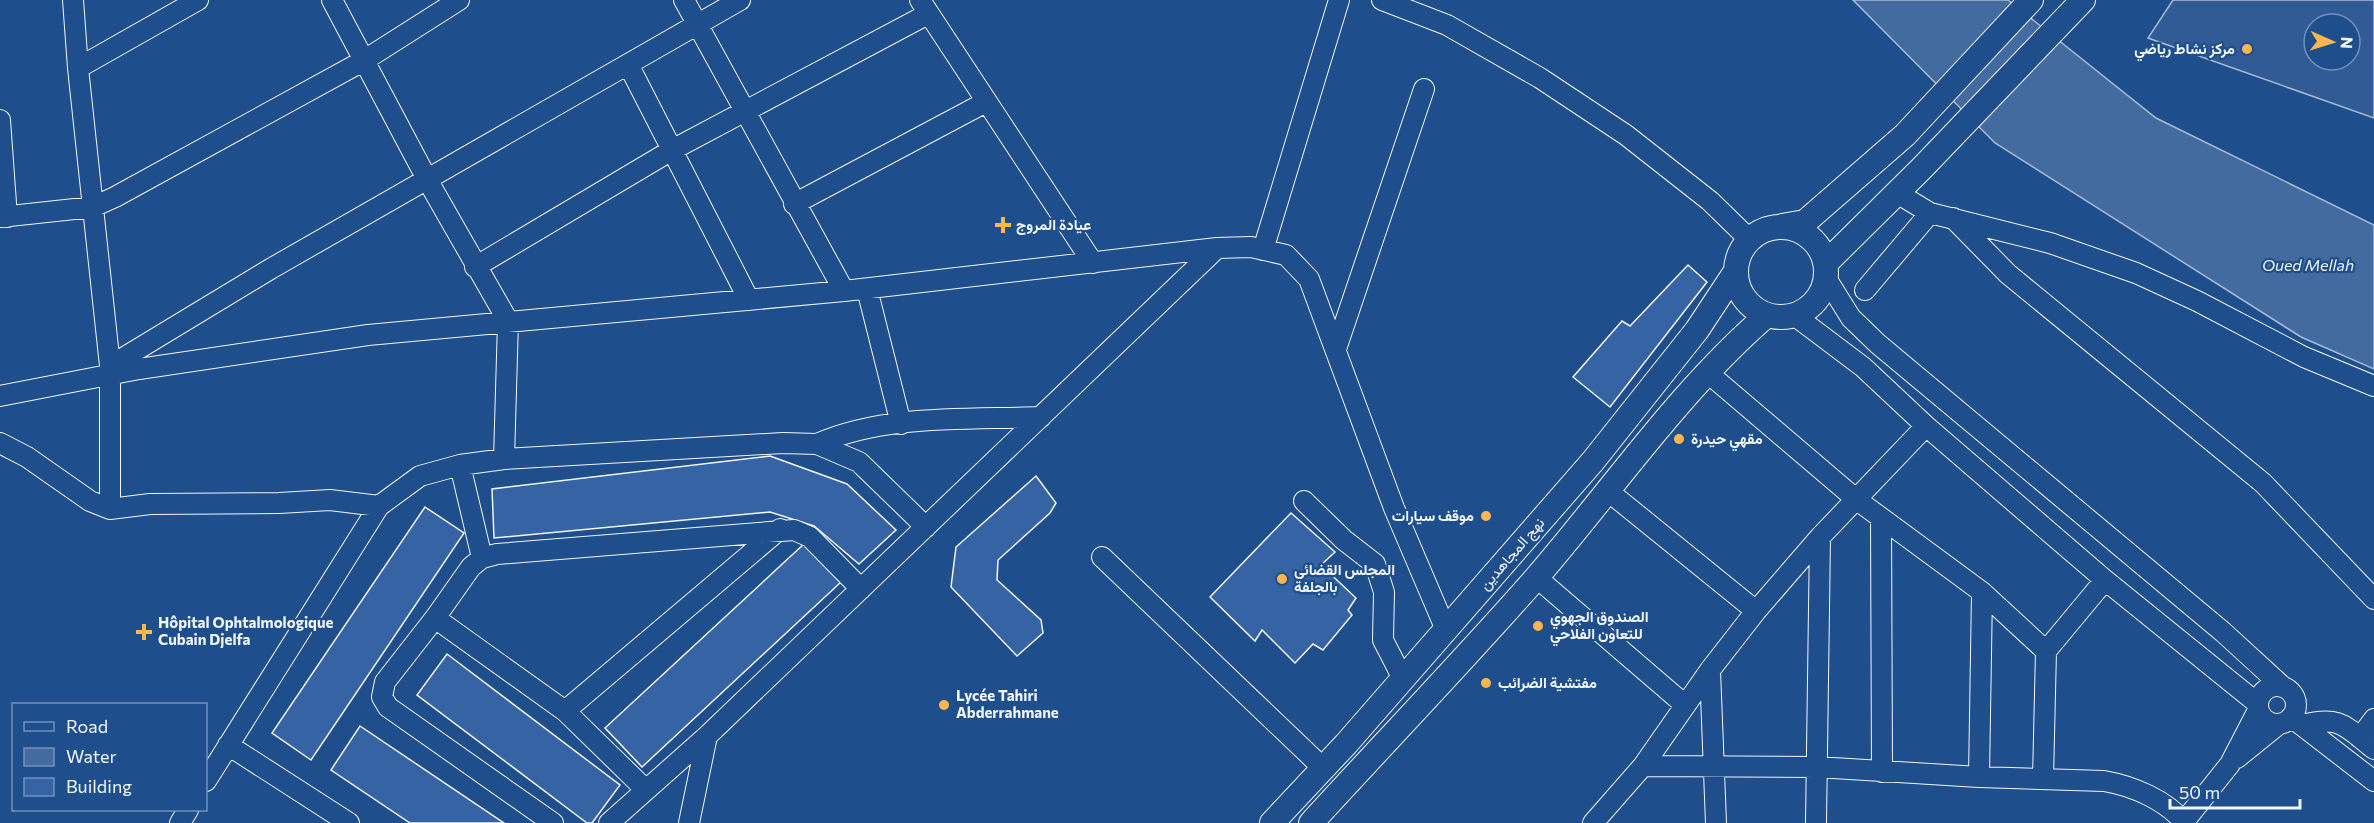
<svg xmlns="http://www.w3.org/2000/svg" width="2374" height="823" font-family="Commissioner,Vazirmatn,sans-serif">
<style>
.built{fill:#305b95;stroke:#a8bbd7;stroke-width:1.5;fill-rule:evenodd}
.water{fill:#446ba0;stroke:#a8bbd7;stroke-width:1.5}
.building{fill:#3563a3;stroke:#f2f6ff;stroke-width:1.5}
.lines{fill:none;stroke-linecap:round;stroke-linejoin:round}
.minor-casing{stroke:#f2f6ff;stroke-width:22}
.major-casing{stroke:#f2f6ff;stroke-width:26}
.minor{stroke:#1f4e8c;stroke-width:20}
.major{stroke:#1f4e8c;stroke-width:24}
.poi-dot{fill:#ffb74d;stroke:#1f4e8c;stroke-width:2}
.labels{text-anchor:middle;stroke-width:4.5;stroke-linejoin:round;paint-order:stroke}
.poi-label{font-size:15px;font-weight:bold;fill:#f2f6ff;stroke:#1f4e8c;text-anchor:start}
.street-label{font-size:15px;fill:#f2f6ff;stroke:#1f4e8c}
.water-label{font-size:16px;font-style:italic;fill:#f2f6ff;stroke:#1f4e8c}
</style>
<rect width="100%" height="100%" fill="#1f4e8c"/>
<path class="built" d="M 2173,0 L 2374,0 L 2374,118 L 2148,38 ZM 2314,24 L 2350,24 L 2350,60 L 2314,60 Z"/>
<path class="water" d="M 1853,0 L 2008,0 L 2156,118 L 2374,225 L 2374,369 L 2301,337 L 1995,143 Z"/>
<path class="building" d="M 1688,265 L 1707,282 L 1610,407 L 1573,377 L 1622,321 L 1630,326 Z
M 770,456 L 847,484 L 896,530 L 859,564 L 814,526 L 770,512 L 494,538 L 492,489 Z
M 1036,476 L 1056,503 L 1050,513 L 998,560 L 997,580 L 1041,620 L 1043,633 L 1017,656 L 951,587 L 956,547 Z
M 425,507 L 464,533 L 311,760 L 272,733 Z
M 1291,513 L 1335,552 L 1321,565 L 1356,598 L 1348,610 L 1352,615 L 1323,650 L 1313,644 L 1295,663 L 1262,630 L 1255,641 L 1210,597 Z
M 805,543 L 841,582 L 642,767 L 605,728 Z
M 447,654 L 620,785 L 592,823 L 587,823 L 417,695 Z
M 360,726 L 504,823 L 410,823 L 331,770 Z"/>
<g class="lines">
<defs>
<path id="minor" d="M 73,0 L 78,68 L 110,366
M 684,0 L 844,291
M 920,0 L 1093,263
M 1382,0 L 1447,25 L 1540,78 L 1626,135 L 1710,201 L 1749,239
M 628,64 L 749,300
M 78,68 L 198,0
M 0,120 L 7,217
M 1897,193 L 1930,213 L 2050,243 L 2136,273 L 2197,301 L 2304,357 L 2374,386
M 794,204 L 986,102
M 0,217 L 93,207 L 115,197 L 363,61 L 459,0
M 1953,218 L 2008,274 L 2263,483 L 2374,599
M 1263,250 L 1339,0
M 475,267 L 672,150 L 928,14
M 1826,278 L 1851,318 L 1878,344 L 2223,632 L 2282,686
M 867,289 L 901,424
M 1865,290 L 1930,213
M 1794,315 L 1863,367 L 1926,426 L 2105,580 L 2257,703
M 1336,349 L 1424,89
M 1708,373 L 1857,500 L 1982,592 L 2046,651
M 0,396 L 139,369 L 368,335 L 844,291 L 1217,248 L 1251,247 L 1286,255 L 1309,279 L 1394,508 L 1446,630
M 0,443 L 27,457 L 90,501 L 110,509 L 150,504 L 279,503 L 330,500 L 379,506
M 817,444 C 885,414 968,420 1041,417
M 504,459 L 783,443 L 817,444 L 859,462 L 926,527
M 460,465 L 482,558
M 1608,491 L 1756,611
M 1304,501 L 1344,540 L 1375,564 L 1384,592 L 1383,640 L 1402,677
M 110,509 L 110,366 L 272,268 L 740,0
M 1881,518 L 1882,772
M 1102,557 L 1323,768
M 1536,577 L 1685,705
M 435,618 L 565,711 L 646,790
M 1710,670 L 1716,823
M2258 705a19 19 0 1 1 38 0a19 19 0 1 1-38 0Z
M 565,711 L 780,529
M 2291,717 L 2374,781
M 2302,725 C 2340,715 2345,726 2374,749
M 2360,738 L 2374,719
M 228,745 L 349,823
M 2237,758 L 2279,724
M 1643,766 L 1817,767 L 1979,777 L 1982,592
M 1979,777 L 2104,781 C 2133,786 2166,800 2185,823
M 2043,779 L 2046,651 L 2105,580
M 206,781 L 379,506 L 420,476 L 460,465 L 504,459 L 508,321 L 428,181 L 332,0
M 180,823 L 188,810
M 553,823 L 388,707 L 382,697 L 385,682 L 435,618 L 471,567 L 482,558 L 497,554 L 794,530 L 810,537 L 861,589
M 609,823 L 707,736 L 1217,248
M 689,823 L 707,736
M 1593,823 L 1643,766 L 1710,670 L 1756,611 L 1820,537 L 1926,426
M 1816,823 L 1820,537
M 2183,823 L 2230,764 L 2258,710"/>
<path id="major" d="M 1782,226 L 1805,222 L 1905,135 L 2031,0
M1736 272a45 45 0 1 1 90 0a45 45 0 1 1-90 0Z
M 1826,263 L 1922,168 L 2083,0
M 1272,823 L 1346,744 L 1593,461 L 1697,330 L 1736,271
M 1311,823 C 1386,741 1463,661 1536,578 C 1612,490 1679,391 1767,315"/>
</defs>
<use href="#minor" class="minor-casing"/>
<use href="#major" class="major-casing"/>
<use href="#minor" class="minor"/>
<use href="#major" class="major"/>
</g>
<g class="poi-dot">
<circle cx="2247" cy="49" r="6"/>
<path d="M1000 216h6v6h6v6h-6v6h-6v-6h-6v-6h6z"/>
<circle cx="1679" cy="439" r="6"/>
<circle cx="1486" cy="516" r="6"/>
<circle cx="1282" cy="579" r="6"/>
<circle cx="1538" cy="626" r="6"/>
<path d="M141 623h6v6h6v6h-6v6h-6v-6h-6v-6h6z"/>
<circle cx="1486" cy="683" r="6"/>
<circle cx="944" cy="705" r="6"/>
</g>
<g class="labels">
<g class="poi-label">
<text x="2235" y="54" text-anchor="end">مركز نشاط رياضي</text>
<text x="1016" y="230">عيادة المروج</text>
<text x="1691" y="444">مقهي حيدرة</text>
<text x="1474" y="521" text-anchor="end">موقف سيارات</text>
<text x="1294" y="575">المجلس القضائي<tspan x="1294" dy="17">بالجلفة</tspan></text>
<text x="1550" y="622">الصندوق الجهوي<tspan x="1550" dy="17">للتعاون الفلاحي</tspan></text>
<text x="158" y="628">Hôpital Ophtalmologique<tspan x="158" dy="17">Cubain Djelfa</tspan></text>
<text x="1498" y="688">مفتشية الضرائب</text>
<text x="956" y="701">Lycée Tahiri<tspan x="956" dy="17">Abderrahmane</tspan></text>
</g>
<g class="street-label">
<text transform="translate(1512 554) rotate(-49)" y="5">نهج المجاهدين</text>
</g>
<g class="water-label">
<text x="2308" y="271">Oued Mellah</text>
</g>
</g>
<rect x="12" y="703" width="195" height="108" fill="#1f4e8c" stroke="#7391ba" stroke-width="1.5"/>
<rect x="24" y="722" width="30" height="9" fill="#1f4e8c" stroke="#7391ba" stroke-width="1.5"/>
<text x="66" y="733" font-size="18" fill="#f2f6ff">Road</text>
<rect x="24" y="748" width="30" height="18" fill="#446ba0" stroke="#7391ba" stroke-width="1.5"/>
<text x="66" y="763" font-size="18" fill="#f2f6ff">Water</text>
<rect x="24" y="778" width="30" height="18" fill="#3563a3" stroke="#7391ba" stroke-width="1.5"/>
<text x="66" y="793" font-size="18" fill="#f2f6ff">Building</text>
<g transform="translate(2332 42) rotate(93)"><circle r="28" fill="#1f4e8c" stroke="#7391ba" stroke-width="1.5"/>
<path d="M0-4.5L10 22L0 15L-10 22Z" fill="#ffb74d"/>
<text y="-9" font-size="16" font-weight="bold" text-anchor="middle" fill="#f2f6ff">N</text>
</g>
<path d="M2170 799v9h130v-9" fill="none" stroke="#f2f6ff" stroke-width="3"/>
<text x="2179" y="799" font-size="18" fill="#f2f6ff" stroke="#1f4e8c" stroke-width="4.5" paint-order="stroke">50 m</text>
</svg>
